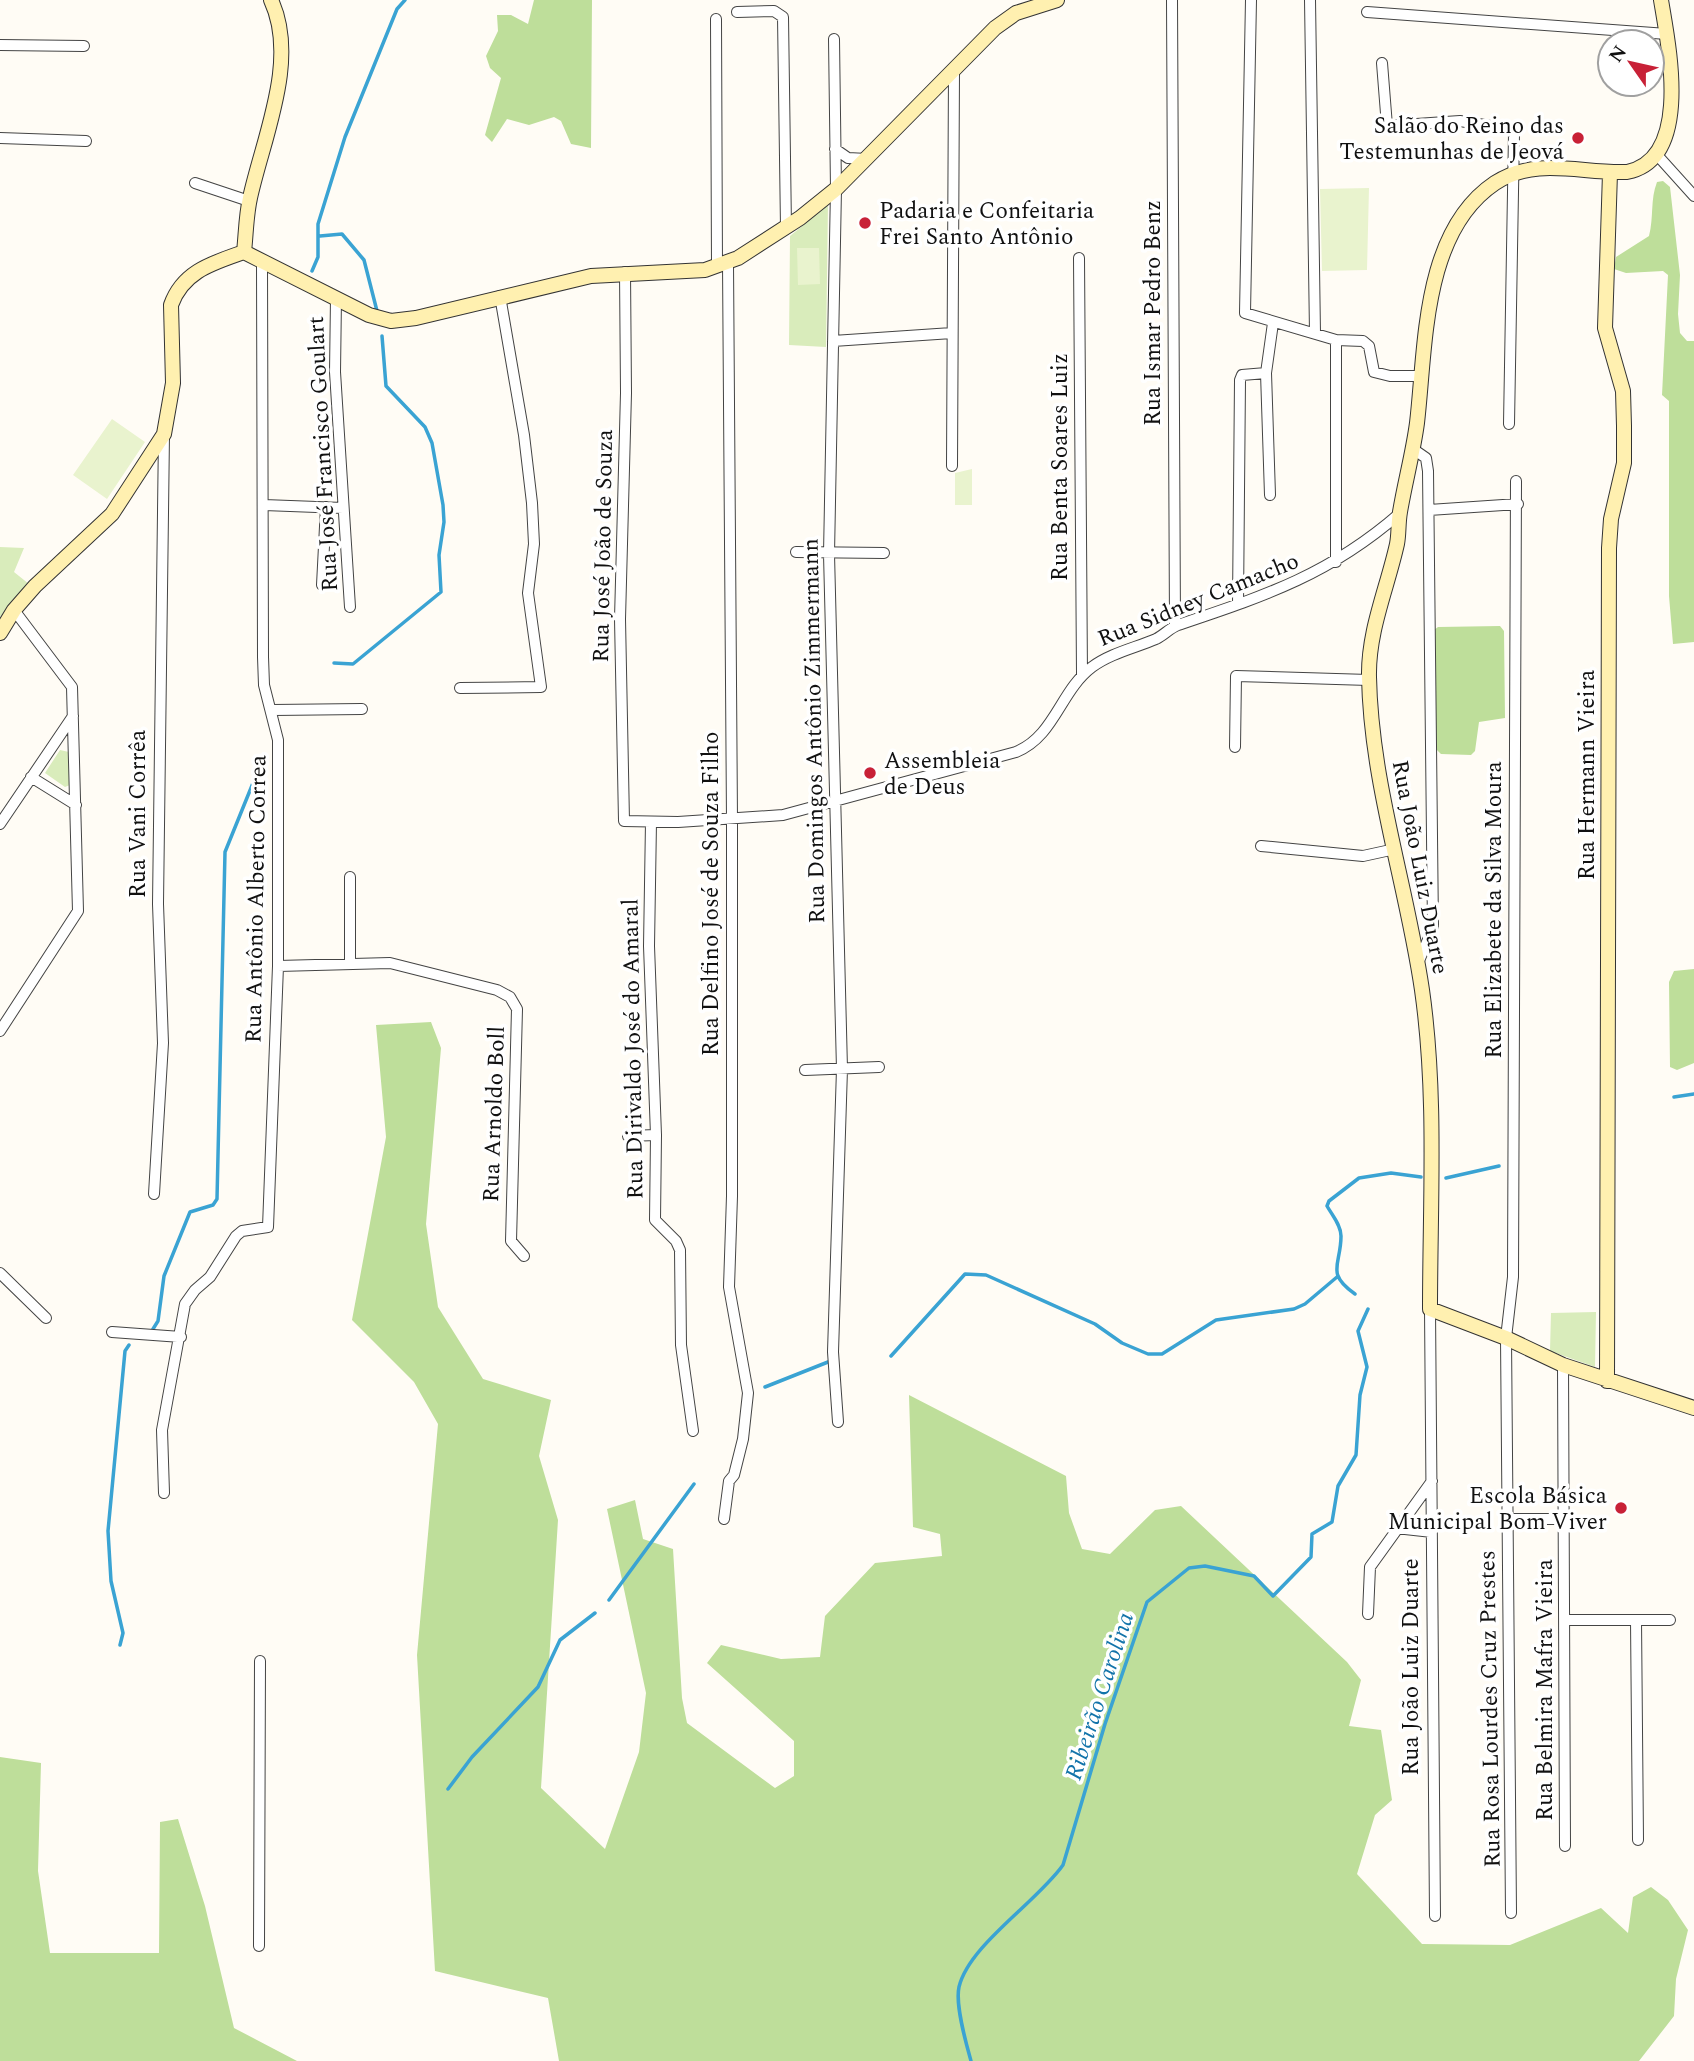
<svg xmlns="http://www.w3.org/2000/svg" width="1694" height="2061" font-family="Spectral,serif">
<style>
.green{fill:#d9ecbb}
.forest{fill:#bede9a}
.pitch{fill:#e9f3ce}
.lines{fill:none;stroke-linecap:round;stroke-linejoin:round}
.stream{stroke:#3aa3d3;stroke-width:3.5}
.street-casing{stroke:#444;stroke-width:12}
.secondary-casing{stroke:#333;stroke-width:16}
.street{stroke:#fff;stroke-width:10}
.secondary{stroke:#fff0b0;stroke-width:14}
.poi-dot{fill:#c82137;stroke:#fff;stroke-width:2.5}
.labels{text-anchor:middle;stroke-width:7;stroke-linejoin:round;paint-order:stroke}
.poi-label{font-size:23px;fill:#111;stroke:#fff;text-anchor:end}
.street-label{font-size:23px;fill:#111;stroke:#fff}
.water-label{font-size:24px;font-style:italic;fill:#1374aa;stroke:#fff}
</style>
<rect width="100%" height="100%" fill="#fffcf5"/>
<path class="green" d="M 828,205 L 826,347 L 789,345 L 790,236 Z
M 0,547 L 24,548 L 14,572 L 29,584 L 0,617 Z
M 60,750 L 69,752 L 70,785 L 65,787 L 45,773 Z
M 1596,1312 L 1595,1367 L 1550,1351 L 1551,1313 Z"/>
<path class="forest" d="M 534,0 L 592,0 L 591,148 L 571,144 L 561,121 L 554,117 L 529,125 L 507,119 L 492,142 L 485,135 L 501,78 L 490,68 L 486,56 L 498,31 L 497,15 L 511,15 L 528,24 Z
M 1663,181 L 1670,187 L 1680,275 L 1678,314 L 1680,333 L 1687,341 L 1694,341 L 1694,642 L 1673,644 L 1669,596 L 1669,401 L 1662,395 L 1668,275 L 1663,271 L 1626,273 L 1614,269 L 1616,257 L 1649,236 C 1654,217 1650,200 1657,182 Z
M 1500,626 L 1504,631 L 1505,718 L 1479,722 L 1475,751 L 1471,755 L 1441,754 L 1436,749 L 1434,630 L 1438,627 Z
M 1694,969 L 1694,1063 L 1677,1070 L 1670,1067 L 1669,982 L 1674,971 Z
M 431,1022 L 441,1048 L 426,1224 L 438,1307 L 483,1379 L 551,1400 L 539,1456 L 558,1520 L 541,1788 L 605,1849 L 639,1752 L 646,1693 L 607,1509 L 635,1500 L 643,1539 L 673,1549 L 682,1698 L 687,1723 L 775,1788 L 794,1776 L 794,1741 L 707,1663 L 721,1645 L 781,1659 L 820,1657 L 825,1616 L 875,1563 L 942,1556 L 940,1534 L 913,1527 L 909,1395 L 1066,1476 L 1069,1513 L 1082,1549 L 1110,1554 L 1155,1510 L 1181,1506 L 1347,1662 L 1361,1680 L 1349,1726 L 1381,1730 L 1392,1800 L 1375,1815 L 1357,1874 L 1422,1944 L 1510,1945 L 1601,1908 L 1628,1933 L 1633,1897 L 1651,1887 L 1668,1900 L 1688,1930 L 1676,1979 L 1674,2016 L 1639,2061 L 559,2061 L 548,1998 L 435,1971 L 417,1655 L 438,1424 L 414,1382 L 352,1320 L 386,1137 L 376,1025 Z
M 0,1757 L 41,1763 L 38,1871 L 50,1953 L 159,1953 L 160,1822 L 178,1819 L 205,1906 L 234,2028 L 297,2061 L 0,2061 Z"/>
<path class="pitch" d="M 1369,188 L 1367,270 L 1322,271 L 1320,189 Z
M 819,248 L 820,284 L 798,285 L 797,248 Z
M 112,419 L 145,442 L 107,499 L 73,475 Z
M 972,469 L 972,505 L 955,505 L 955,473 Z"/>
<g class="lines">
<path class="stream" d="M 320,236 L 342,234 L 364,260 L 377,311
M 312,271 L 318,257 L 318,224 L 345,137 L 397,9 L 405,0
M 334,663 L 353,664 L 441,592 L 439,555 L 444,522 L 443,505 L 432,443 L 425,427 L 386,386 L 382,336
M 1674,1097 L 1694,1094
M 1446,1178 L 1499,1166
M 1355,1294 C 1325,1273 1341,1265 1341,1236 C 1341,1225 1332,1215 1327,1206 L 1329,1201 L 1359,1178 L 1391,1173 L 1421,1177
M 153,1329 L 158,1321 L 164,1276 L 190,1212 L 213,1205 L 217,1199 L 225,852 L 253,783
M 891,1356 L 965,1274 L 986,1275 L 1095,1324 L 1122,1343 L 1148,1354 L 1162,1354 L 1216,1320 L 1294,1309 L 1305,1304 L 1337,1277
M 765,1387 L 828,1362
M 609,1600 L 694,1484
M 120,1645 L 123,1633 L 111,1581 L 108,1531 L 125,1351 L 129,1345
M 448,1789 L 472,1757 L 538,1687 L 560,1640 L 595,1613
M 971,2061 C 966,2043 955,2005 959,1987 C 969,1945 1037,1902 1063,1865 L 1105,1724 L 1147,1602 L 1189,1568 L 1205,1566 L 1254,1576 L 1273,1596 L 1311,1557 L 1312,1534 L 1332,1522 L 1338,1486 L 1356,1455 L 1360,1395 L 1367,1367 L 1358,1331 L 1368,1309"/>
<defs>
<path id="street" d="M 1172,0 L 1175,626
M 1251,0 L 1245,313 L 1336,340 L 1363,341 L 1369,346 L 1374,372 L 1390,376 L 1421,376
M 1310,0 L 1315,333
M 737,12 L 774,11 L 783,17 L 786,228
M 1367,12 L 1667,34
M 716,19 L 717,267
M 834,39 L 836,189 L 829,554 L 842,1069 L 833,1352 L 838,1422
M 0,45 L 84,46
M 1382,63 L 1387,126 L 1460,121 L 1509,129 L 1514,134 L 1509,424
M 0,138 L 86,141
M 835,149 L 848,158 L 867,159
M 1658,156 L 1694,196
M 195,183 L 249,201
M 1079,258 L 1082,675
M 625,272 L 626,393 L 620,619 L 624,821 L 678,822 L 783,815 L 1016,752 C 1055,736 1060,691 1092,667 C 1111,653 1135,648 1156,639 C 1164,635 1170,628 1178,625 C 1264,596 1329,575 1399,514
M 336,298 L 335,372 L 350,607
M 833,341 L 952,333
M 1413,449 L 1426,458 L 1428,471 L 1433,928 L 1418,963
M 952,466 L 954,71
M 1270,495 L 1266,373 L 1273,323
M 264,505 L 343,508
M 1429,510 L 1518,504
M 796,552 L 884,553
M 1336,562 L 1336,340
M 322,585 L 326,507
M 1238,604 L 1240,380 L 1242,375 L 1266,373
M 460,688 L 541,687 L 528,593 L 534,544 L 532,503 L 524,435 L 500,296
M 273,710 L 362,709
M 1235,747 L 1236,676 L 1369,680
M 31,777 L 76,805
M 651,822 L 649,946 L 656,1135 L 655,1220 L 676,1241 L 680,1250 L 681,1345 L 693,1431
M 0,824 L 73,716
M 1261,846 L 1363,856 L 1395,849
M 350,877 L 350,963
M 278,966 L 390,963 L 497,990 L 510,997 L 517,1009 L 511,1241 L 524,1256
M 0,1031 L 78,911 L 72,687 L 14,610
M 805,1070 L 879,1067
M 628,1136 L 656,1135
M 154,1194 L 163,1043 L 158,904 L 164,434
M 0,1273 L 46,1318
M 1430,1309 L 1435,1916
M 112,1332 L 181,1337
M 1563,1365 L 1565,1846
M 164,1493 L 162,1430 L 185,1304 L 195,1290 L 210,1277 L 236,1236 L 242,1231 L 268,1227 L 278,966 L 278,740 L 264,685 L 263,657 L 262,263
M 724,1519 L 729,1481 L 734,1475 L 743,1439 L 748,1393 L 729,1287 L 732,1196 L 732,820 L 728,263
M 1508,1519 L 1564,1519
M 1396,1528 L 1432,1532
M 1368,1614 L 1370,1567 L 1432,1481
M 1566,1620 L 1670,1620
M 1636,1620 L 1638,1840
M 1511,1913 L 1506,1338 L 1513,1277 L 1516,481
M 259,1946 L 260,1661"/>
<path id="secondary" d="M 1661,0 C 1669,48 1692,159 1627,172 C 1581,174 1537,156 1495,183 C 1422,232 1426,346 1417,423 C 1413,453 1405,482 1400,512 C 1398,523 1399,534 1397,544 C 1387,589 1368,631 1369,677 C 1371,783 1407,886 1422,990 C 1437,1095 1430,1203 1430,1309 L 1506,1338 L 1563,1365 L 1694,1408
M 244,252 C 246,234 246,216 250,198 C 263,138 299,60 271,0
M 0,633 L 14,610 L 35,586 L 112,514 L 164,434 L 173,383 L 171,305 C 183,271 213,263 244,252 L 369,315 L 391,321 L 416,318 L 591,276 L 705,270 L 738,258 L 800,218 L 836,189 L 995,28 L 1016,13 L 1057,0
M 1607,1381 L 1609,548 L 1611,519 L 1624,463 L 1624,426 L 1623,391 L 1605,328 L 1610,173"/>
</defs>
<use href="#street" class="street-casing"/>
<use href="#secondary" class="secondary-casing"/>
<use href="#street" class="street"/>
<use href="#secondary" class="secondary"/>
</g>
<g class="poi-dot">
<circle cx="1578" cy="138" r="7"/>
<circle cx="865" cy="223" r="7"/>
<circle cx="870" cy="773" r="7"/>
<circle cx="1621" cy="1508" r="7"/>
</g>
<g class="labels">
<g class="poi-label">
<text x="1564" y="133">Salão do Reino das<tspan x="1564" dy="26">Testemunhas de Jeová</tspan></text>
<text x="879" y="218" text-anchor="start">Padaria e Confeitaria<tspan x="879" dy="26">Frei Santo Antônio</tspan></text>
<text x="884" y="768" text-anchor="start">Assembleia<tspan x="884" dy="26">de Deus</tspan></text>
<text x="1607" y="1503">Escola Básica<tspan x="1607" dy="26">Municipal Bom Viver</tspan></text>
</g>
<g class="street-label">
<text transform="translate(1152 313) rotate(-90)" y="8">Rua Ismar Pedro Benz</text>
<text transform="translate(322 454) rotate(-93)" y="8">Rua José Francisco Goulart</text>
<text transform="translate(1059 467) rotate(-90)" y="8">Rua Benta Soares Luiz</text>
<text transform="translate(602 546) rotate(-89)" y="8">Rua José João de Souza</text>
<text transform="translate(1198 599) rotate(-22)" y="8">Rua Sidney Camacho</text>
<text transform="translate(813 731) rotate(-91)" y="8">Rua Domingos Antônio Zimmermann</text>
<text transform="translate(1586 775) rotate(-90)" y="8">Rua Hermann Vieira</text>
<text transform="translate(137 814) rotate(-90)" y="8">Rua Vani Corrêa</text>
<text transform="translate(1421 867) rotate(79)" y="8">Rua João Luiz Duarte</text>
<text transform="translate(710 894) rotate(-90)" y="8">Rua Delfino José de Souza Filho</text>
<text transform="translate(255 899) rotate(-89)" y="8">Rua Antônio Alberto Correa</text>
<text transform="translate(1493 910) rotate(-90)" y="8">Rua Elizabete da Silva Moura</text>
<text transform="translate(632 1049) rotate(-91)" y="8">Rua Dirivaldo José do Amaral</text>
<text transform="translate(493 1114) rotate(-88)" y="8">Rua Arnoldo Boll</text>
<text transform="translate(1410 1667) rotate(-90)" y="8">Rua João Luiz Duarte</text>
<text transform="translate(1544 1690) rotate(-90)" y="8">Rua Belmira Mafra Vieira</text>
<text transform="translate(1489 1709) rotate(-91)" y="8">Rua Rosa Lourdes Cruz Prestes</text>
</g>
<g class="water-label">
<text transform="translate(1099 1696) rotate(-72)" y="8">Ribeirão Carolina</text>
</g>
</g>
<g transform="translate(1631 63) rotate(304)"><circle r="33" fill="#ffffff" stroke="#a0a0a0" stroke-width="2"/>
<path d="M0-5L12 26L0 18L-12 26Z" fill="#c82137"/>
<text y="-10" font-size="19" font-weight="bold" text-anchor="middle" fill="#111111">N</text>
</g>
</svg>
